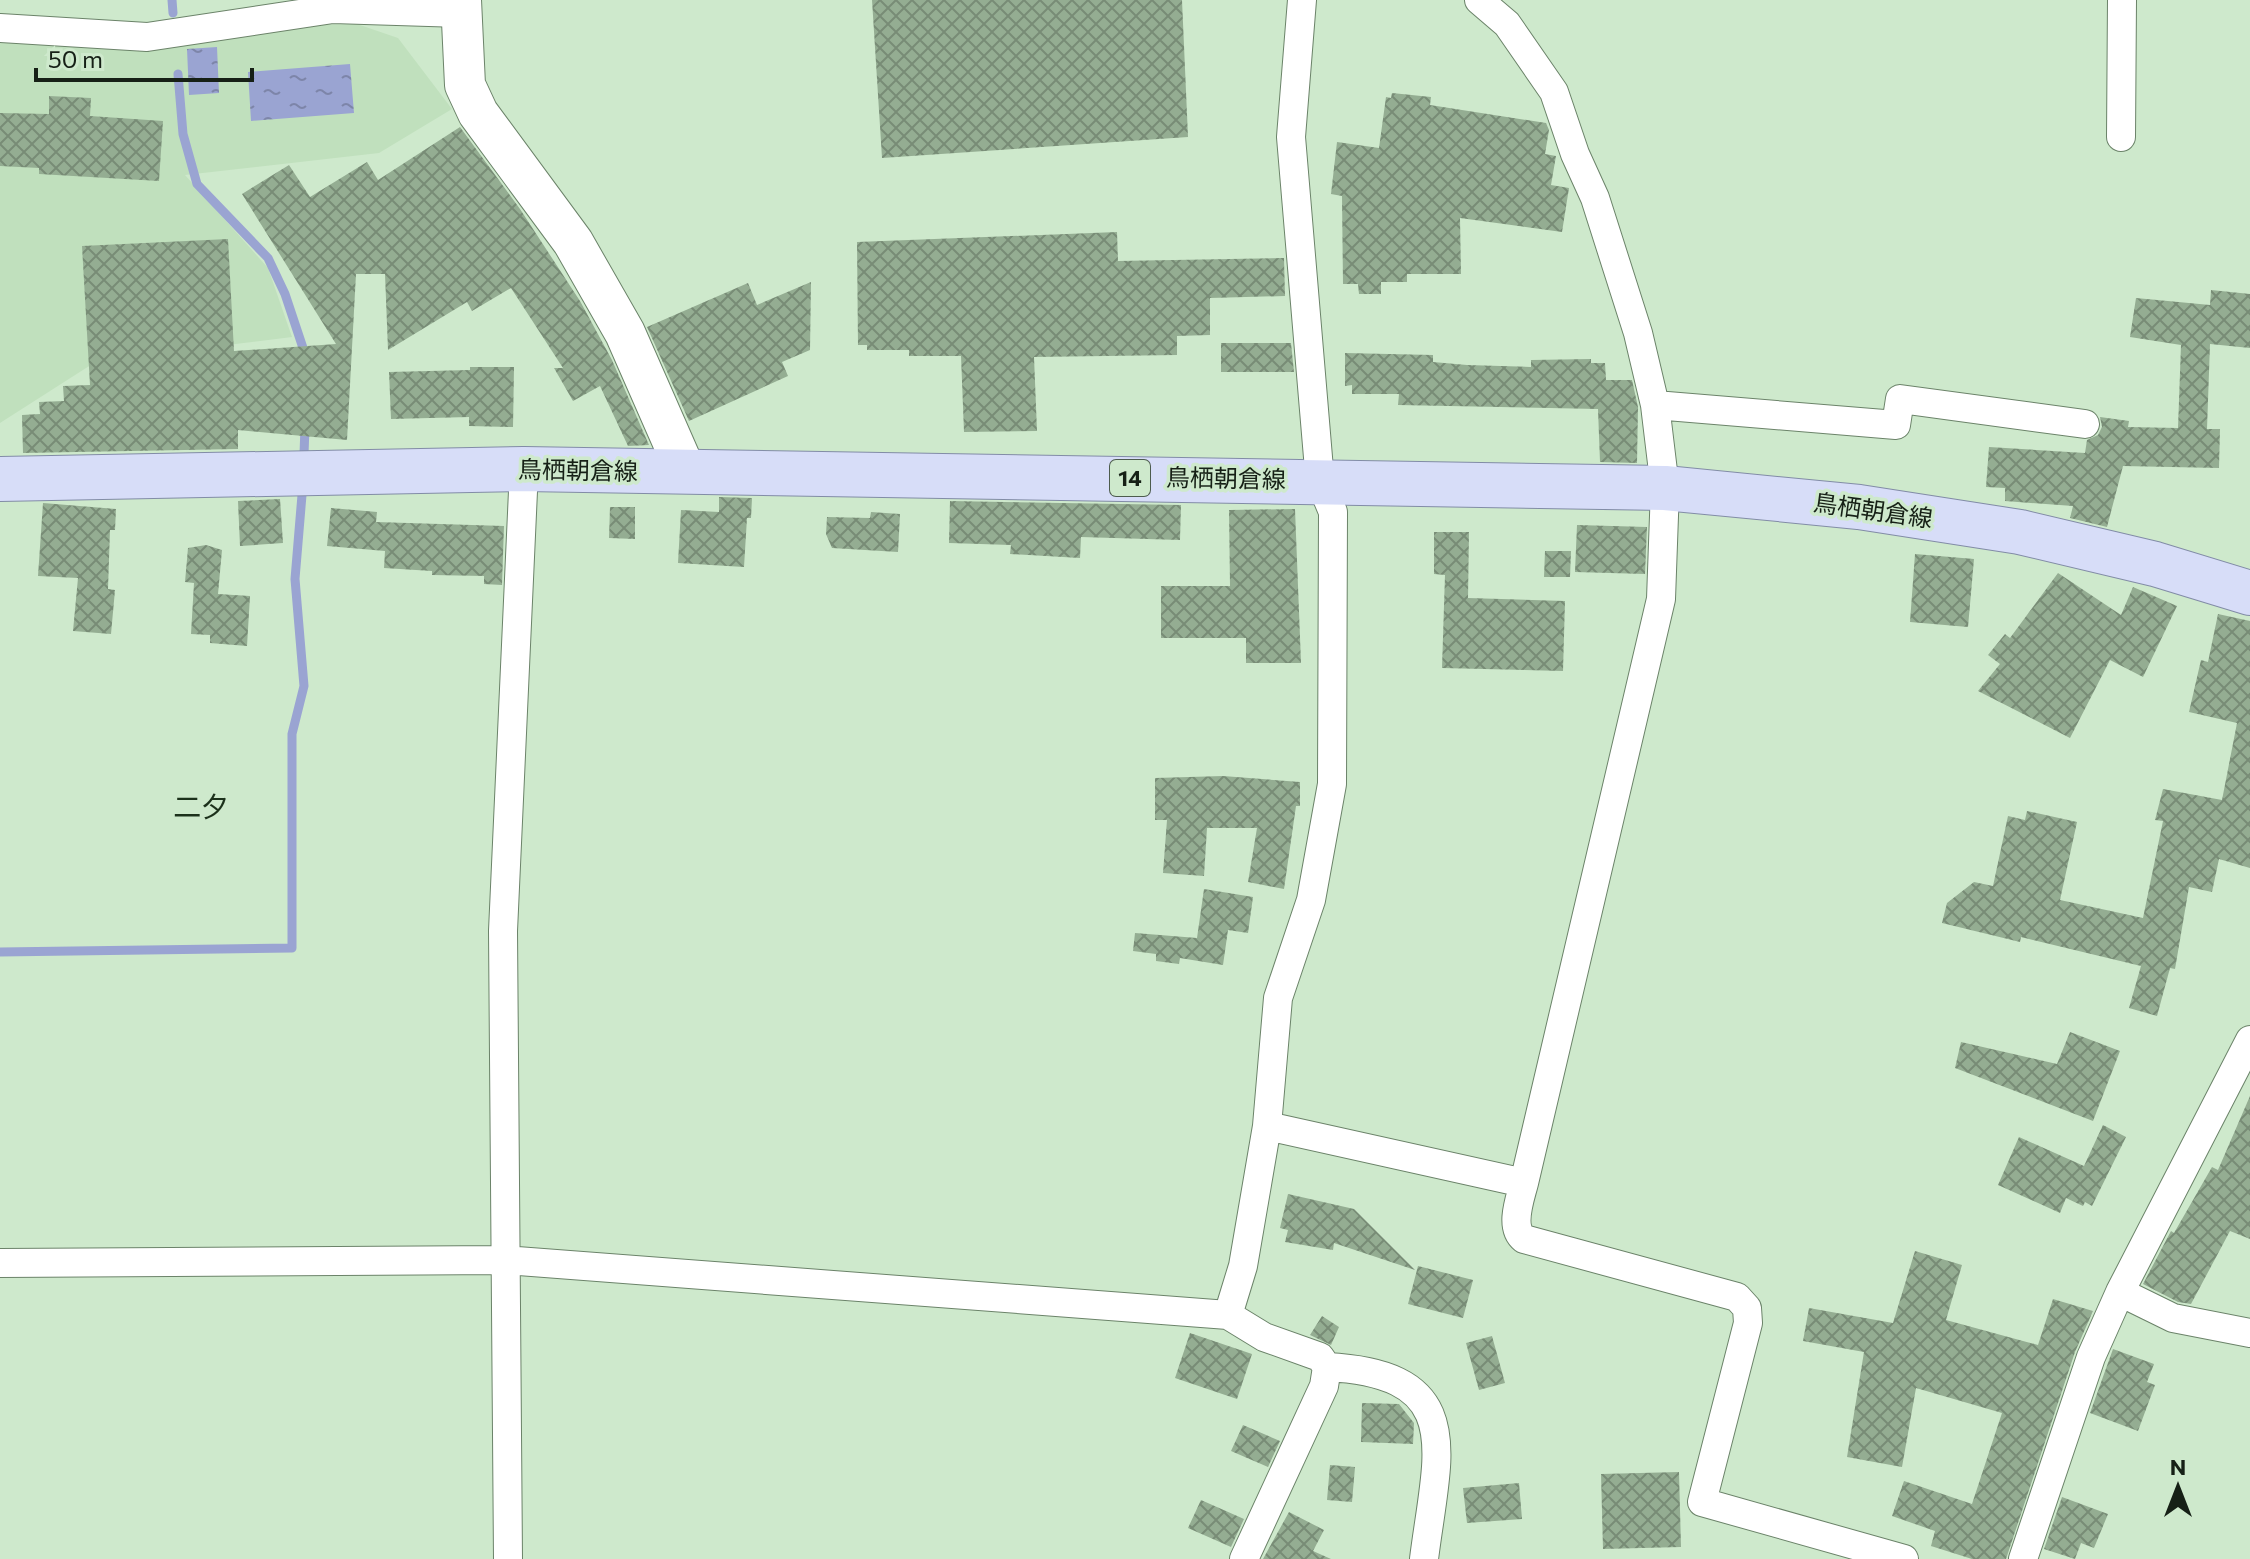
<svg xmlns="http://www.w3.org/2000/svg" width="2250" height="1559" font-family="Commissioner,'Noto Sans JP',sans-serif">
<style>
.built{fill:#c0e0bd}
.water{fill:url(#water-ripples)}
.lines{fill:none;stroke-linecap:round;stroke-linejoin:round}
.stream{stroke:#9aa4d2;stroke-width:9}
.building{fill:url(#building-cross-hatch)}
.street-casing{stroke:#6b8369;stroke-width:30}
.secondary-casing{stroke:#6b8369;stroke-width:42}
.primary-casing{stroke:#828ca6;stroke-width:46}
.street{stroke:#fff;stroke-width:28}
.secondary{stroke:#fff;stroke-width:40}
.primary{stroke:#d7ddf8;stroke-width:44}
.labels{text-anchor:middle;stroke-width:7;stroke-linejoin:round;paint-order:stroke}
.shield{fill:#cee9cc;stroke:#4d5c4d;stroke-width:2}
.shield-label{font-size:22px;font-weight:bold;fill:#162016}
.street-label{font-size:24px;fill:#162016;stroke:#cee9cc}
.quarter-label{font-size:28px;fill:#1c311b;stroke:#cee9cc}
</style>
<defs>
<pattern id="water-ripples" width="26" height="14" patternUnits="userSpaceOnUse" patternTransform="scale(2)"><rect width="26" height="14" fill="#9aa4d2"/><path d="M2 4q2-2 4 0t4 0M15 11q2-2 4 0t4 0" fill="none" stroke="#7d85a9"/></pattern>
<pattern id="building-cross-hatch" width="8" height="8" patternUnits="userSpaceOnUse" patternTransform="scale(2)"><rect width="8" height="8" fill="#94ad92"/><path d="M0 0l8 8M0 8l8-8" fill="none" stroke="#788c76"/></pattern>
</defs>
<rect width="100%" height="100%" fill="#cee9cc"/>
<path class="built" d="M 357,24 L 398,38 L 452,109 L 379,153 L 185,175 L 268,268 L 292,337 L 97,361 L 0,423 L 0,36 Z"/>
<path class="water" d="M 217,47 L 219,93 L 189,95 L 187,49 Z
M 350,64 L 354,113 L 251,121 L 248,72 Z"/>
<g class="lines">
<path class="stream" d="M 172,0 L 173,13
M 178,74 L 183,134 L 197,184 L 268,258 L 285,294 L 306,357
M 304,454 L 305,427
M 0,952 L 292,948 L 292,734 L 304,686 L 295,579 L 302,495"/>
</g>
<path class="building" d="M 872,0 L 1182,0 L 1188,137 L 882,158 Z
M 1392,93 L 1431,97 L 1430,105 L 1546,123 L 1549,130 L 1545,154 L 1556,156 L 1551,185 L 1569,188 L 1562,232 L 1460,218 L 1461,274 L 1407,274 L 1407,282 L 1381,282 L 1381,294 L 1359,294 L 1358,284 L 1343,284 L 1342,196 L 1331,194 L 1337,142 L 1379,148 L 1386,97 L 1391,98 Z
M 49,96 L 91,98 L 90,116 L 163,121 L 159,181 L 39,174 L 39,168 L 0,166 L 0,113 L 49,114 Z
M 460,127 L 520,209 L 580,301 L 612,360 L 649,445 L 628,446 L 600,386 L 573,401 L 554,368 L 563,368 L 511,288 L 472,311 L 467,302 L 388,350 L 385,274 L 356,274 L 347,440 L 238,430 L 238,449 L 23,453 L 22,415 L 40,414 L 39,402 L 64,401 L 63,386 L 90,385 L 82,246 L 228,239 L 234,351 L 336,344 L 242,194 L 289,165 L 310,197 L 367,162 L 378,180 Z
M 1117,232 L 1118,261 L 1284,258 L 1285,296 L 1210,298 L 1210,335 L 1177,336 L 1177,355 L 1034,357 L 1037,431 L 964,432 L 961,356 L 909,356 L 909,350 L 867,350 L 867,345 L 858,345 L 857,242 Z
M 811,282 L 810,350 L 782,362 L 788,376 L 689,421 L 647,327 L 748,283 L 757,305 Z
M 2211,290 L 2250,294 L 2250,348 L 2210,344 L 2207,429 L 2220,429 L 2219,468 L 2123,466 L 2107,527 L 2070,518 L 2073,506 L 2005,501 L 2005,488 L 1986,487 L 1989,447 L 2085,453 L 2087,440 L 2098,435 L 2102,427 L 2100,417 L 2129,421 L 2128,427 L 2178,428 L 2181,345 L 2130,337 L 2136,298 L 2210,305 Z
M 1221,343 L 1291,343 L 1294,372 L 1221,372 Z
M 1345,353 L 1433,355 L 1433,362 L 1467,365 L 1531,367 L 1531,360 L 1591,359 L 1591,363 L 1605,363 L 1606,380 L 1632,380 L 1638,407 L 1637,463 L 1600,462 L 1598,409 L 1398,405 L 1399,394 L 1352,394 L 1352,385 L 1345,386 Z
M 470,367 L 514,367 L 513,427 L 469,426 L 469,417 L 391,419 L 389,372 L 470,370 Z
M 719,497 L 752,498 L 751,518 L 747,518 L 744,567 L 678,563 L 681,510 L 719,512 Z
M 280,499 L 283,543 L 240,546 L 238,501 Z
M 950,501 L 1181,505 L 1180,540 L 1081,537 L 1080,558 L 1010,554 L 1011,545 L 949,543 Z
M 43,503 L 116,509 L 115,530 L 110,530 L 108,589 L 115,590 L 111,634 L 73,631 L 78,578 L 38,576 Z
M 610,507 L 635,507 L 635,539 L 609,538 Z
M 331,508 L 377,512 L 376,522 L 504,526 L 502,585 L 484,584 L 484,576 L 432,575 L 432,571 L 384,568 L 385,551 L 327,546 Z
M 1295,509 L 1301,663 L 1246,663 L 1246,638 L 1161,638 L 1161,586 L 1230,586 L 1229,510 Z
M 871,512 L 900,514 L 898,552 L 832,548 L 826,534 L 827,517 L 870,518 Z
M 1577,525 L 1647,527 L 1645,574 L 1575,572 Z
M 1434,532 L 1469,532 L 1468,598 L 1565,601 L 1563,671 L 1442,668 L 1445,575 L 1434,574 Z
M 206,545 L 222,550 L 218,594 L 250,596 L 247,646 L 210,643 L 210,635 L 191,634 L 194,583 L 185,582 L 188,548 Z
M 1545,551 L 1571,551 L 1570,577 L 1544,577 Z
M 1915,554 L 1974,559 L 1968,627 L 1910,622 Z
M 2058,573 L 2121,615 L 2133,587 L 2177,606 L 2143,677 L 2110,660 L 2070,738 L 1978,691 L 2000,664 L 1988,655 L 2005,634 L 2010,638 Z
M 2218,614 L 2250,621 L 2250,868 L 2219,859 L 2212,892 L 2189,887 L 2175,969 L 2170,968 L 2157,1016 L 2129,1008 L 2141,966 L 2021,937 L 2020,942 L 1942,923 L 1947,903 L 1974,882 L 1993,886 L 2008,816 L 2025,820 L 2027,811 L 2077,822 L 2060,900 L 2143,918 L 2163,821 L 2155,820 L 2163,789 L 2222,800 L 2237,723 L 2189,712 L 2201,660 L 2208,662 Z
M 1223,776 L 1300,782 L 1300,806 L 1296,806 L 1284,889 L 1248,882 L 1257,828 L 1207,828 L 1204,876 L 1163,873 L 1167,820 L 1155,820 L 1155,778 Z
M 1204,889 L 1253,897 L 1248,933 L 1228,930 L 1223,965 L 1180,958 L 1179,964 L 1156,961 L 1156,954 L 1133,951 L 1135,933 L 1197,938 Z
M 2070,1032 L 2120,1051 L 2093,1121 L 1955,1068 L 1961,1042 L 2057,1064 Z
M 2250,1096 L 2250,1239 L 2230,1231 L 2191,1304 L 2178,1302 L 2143,1284 L 2171,1231 L 2174,1233 L 2212,1167 L 2218,1170 Z
M 2103,1125 L 2126,1137 L 2092,1206 L 2085,1202 L 2083,1206 L 2066,1198 L 2060,1213 L 1998,1185 L 2019,1137 L 2084,1166 Z
M 1288,1194 L 1354,1209 L 1415,1270 L 1334,1243 L 1333,1250 L 1285,1242 L 1288,1230 L 1280,1228 Z
M 1915,1251 L 1962,1265 L 1946,1320 L 2038,1345 L 2053,1299 L 2093,1311 L 2075,1352 L 2006,1559 L 1972,1559 L 1931,1546 L 1935,1531 L 1892,1516 L 1904,1481 L 1972,1504 L 2002,1413 L 1916,1388 L 1902,1467 L 1847,1457 L 1864,1352 L 1803,1341 L 1809,1308 L 1893,1323 Z
M 1418,1266 L 1473,1280 L 1463,1318 L 1408,1304 Z
M 1322,1316 L 1339,1327 L 1331,1345 L 1310,1335 Z
M 1190,1333 L 1252,1354 L 1237,1399 L 1175,1378 Z
M 1492,1336 L 1505,1383 L 1479,1390 L 1466,1343 Z
M 2113,1349 L 2154,1364 L 2147,1382 L 2155,1385 L 2138,1431 L 2090,1413 Z
M 1362,1403 L 1399,1404 L 1414,1423 L 1413,1444 L 1361,1442 Z
M 1243,1425 L 1280,1441 L 1268,1467 L 1231,1451 Z
M 1330,1465 L 1355,1467 L 1352,1502 L 1327,1500 Z
M 1679,1472 L 1681,1547 L 1603,1549 L 1601,1474 Z
M 1519,1483 L 1522,1519 L 1467,1523 L 1463,1488 Z
M 2062,1497 L 2108,1514 L 2094,1548 L 2081,1543 L 2075,1559 L 2044,1549 Z
M 1201,1500 L 1244,1519 L 1231,1547 L 1188,1528 Z
M 1289,1512 L 1324,1530 L 1313,1551 L 1331,1559 L 1263,1559 Z"/>
<g class="lines">
<defs>
<path id="street" d="M 1479,0 L 1507,24 L 1554,92 L 1575,154 L 1595,198 L 1638,333 L 1655,405 L 1665,488 L 1661,599 L 1524,1183 C 1520,1199 1509,1227 1524,1239 L 1737,1297 L 1747,1308 L 1748,1323 L 1702,1502 L 1904,1559
M 0,28 L 147,37 L 333,9 L 461,13
M 2121,137 L 2122,0
M 1655,405 L 1896,425 L 1900,399 L 2085,424
M 1267,1126 L 1524,1183
M 0,1263 L 504,1260 L 1228,1315 L 1264,1337 L 1320,1357 L 1327,1367 L 1324,1386 L 1244,1559
M 2120,1292 L 2173,1318 L 2250,1333
M 1228,1315 L 1243,1266 L 1267,1126 L 1278,998 L 1311,900 L 1332,784 L 1333,512 L 1320,481 L 1291,137 L 1302,0
M 1327,1367 C 1469,1374 1437,1454 1424,1559
M 508,1559 L 503,931 L 524,469
M 2023,1559 L 2091,1357 L 2120,1292 L 2250,1040"/>
<path id="secondary" d="M 461,0 L 465,85 L 478,113 L 573,242 L 625,333 L 686,472"/>
<path id="primary" d="M 0,479 L 524,469 L 1665,488 L 1859,507 L 2020,532 L 2155,564 L 2250,593"/>
</defs>
<use href="#street" class="street-casing"/>
<use href="#secondary" class="secondary-casing"/>
<use href="#primary" class="primary-casing"/>
<use href="#street" class="street"/>
<use href="#secondary" class="secondary"/>
<use href="#primary" class="primary"/>
</g>
<g class="labels">
<rect class="shield" x="1110" y="460" width="40" height="36" rx="6"/>
<g class="shield-label">
<text x="1130" y="486">14</text>
</g>
<g class="street-label">
<text transform="translate(578 471) rotate(1)" y="8">鳥栖朝倉線</text>
<text transform="translate(1226 479) rotate(1)" y="8">鳥栖朝倉線</text>
<text transform="translate(1873 511) rotate(8)" y="8">鳥栖朝倉線</text>
</g>
<g class="quarter-label">
<text x="201" y="817">二夕</text>
</g>
</g>
<g transform="translate(2178 1487)" stroke="#cee9cc" stroke-width="6" paint-order="stroke">
<path d="M0-6L14 30L0 20L-14 30Z" fill="#162016"/>
<text y="-12" font-size="22" font-weight="bold" text-anchor="middle" fill="#162016">N</text>
</g>
<path d="M36 68v12h216v-12" fill="none" stroke="#162016" stroke-width="4"/>
<text x="48" y="68" font-size="24" fill="#162016" stroke="#cee9cc" stroke-width="6" paint-order="stroke">50 m</text>
</svg>
